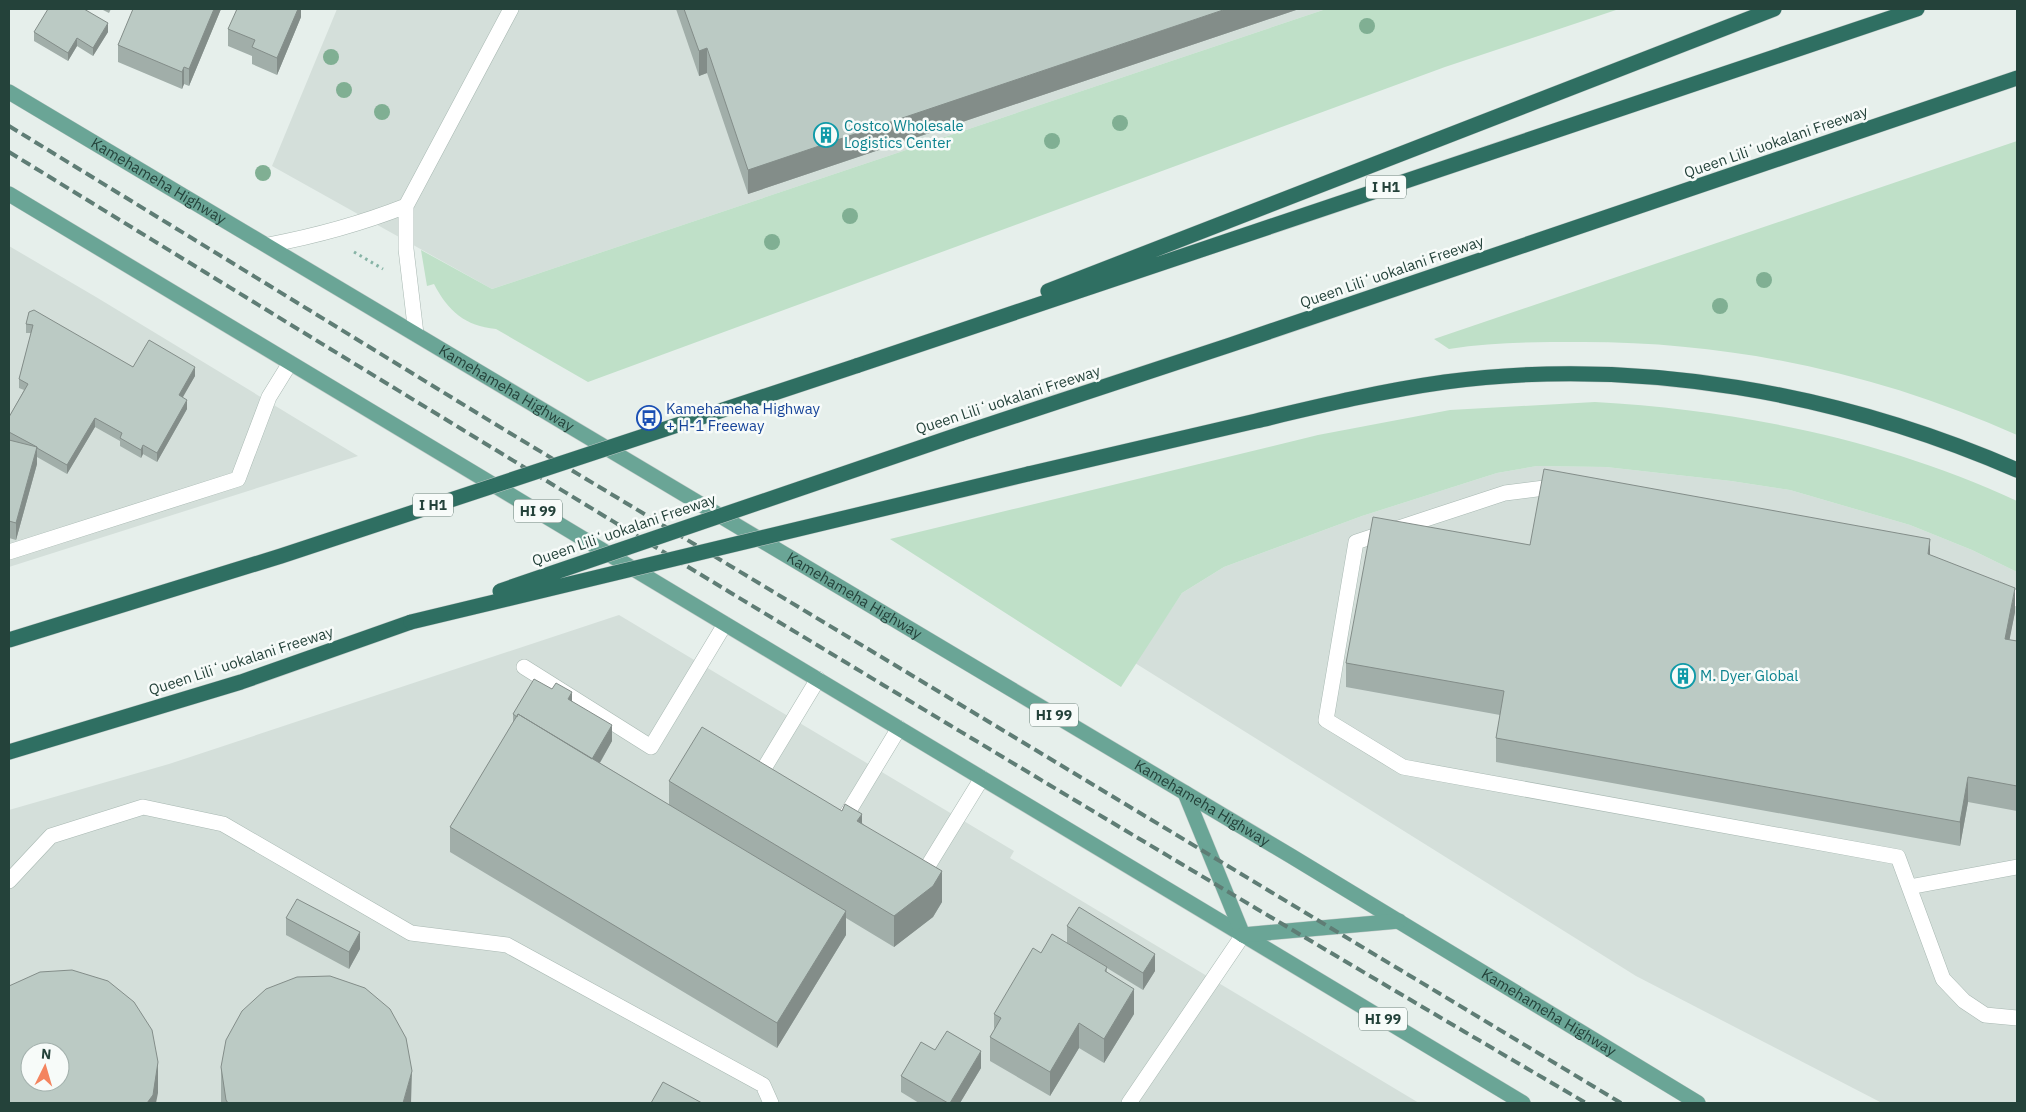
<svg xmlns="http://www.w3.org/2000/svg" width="2026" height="1112" font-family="'IBM Plex Sans',sans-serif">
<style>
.built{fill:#d4dfda;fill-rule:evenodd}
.green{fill:#bfe0c8}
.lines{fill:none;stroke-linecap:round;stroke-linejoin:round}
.lane-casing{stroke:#a8b8b2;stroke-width:16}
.primary-casing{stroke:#c2cac8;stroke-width:16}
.highway-casing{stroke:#c2cac8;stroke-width:16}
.path{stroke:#86b3a5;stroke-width:3;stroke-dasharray:2.5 4;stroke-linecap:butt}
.lane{stroke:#fff;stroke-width:15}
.primary{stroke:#6aa596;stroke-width:15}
.highway{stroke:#2f6f62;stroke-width:15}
.rail{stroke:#5f7d75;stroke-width:4;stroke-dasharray:10 5;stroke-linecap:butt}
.highway-bridge-casing{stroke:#c2cac8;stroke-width:16;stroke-linecap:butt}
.highway-bridge{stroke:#2f6f62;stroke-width:15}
.tree{fill:#80af93}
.wall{fill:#a1aea9}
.shaded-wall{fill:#838d89}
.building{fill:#bbcac4;stroke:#838d89;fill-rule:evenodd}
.labels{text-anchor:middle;stroke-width:5;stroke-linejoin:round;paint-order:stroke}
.shield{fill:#f7fbf9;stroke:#637a73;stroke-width:1}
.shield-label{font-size:14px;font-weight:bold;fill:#24423a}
.culture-label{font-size:15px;fill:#0d838f;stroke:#f7fbf9;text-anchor:start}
.street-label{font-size:15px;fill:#24423a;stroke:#f7fbf9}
.transit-label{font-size:15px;fill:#164399;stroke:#f7fbf9;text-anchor:start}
</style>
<rect width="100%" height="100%" fill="#e6efeb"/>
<path class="built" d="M 337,9 L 1326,9 L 492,289 L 272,166 Z
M 9,246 L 96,297 L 358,456 L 9,567 Z
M 1537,466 L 1606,467 L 1731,481 L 1790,490 L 1910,525 L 1972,550 L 2017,572 L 2017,1103 L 1882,1103 L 1636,976 L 1135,663 L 1182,593 L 1224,567 L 1362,516 L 1497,473 Z
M 619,615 L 1014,851 L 1010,858 L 1419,1103 L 9,1103 L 9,810 L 169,764 ZM 30,1052 L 60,1052 L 60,1082 L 30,1082 Z"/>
<path class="green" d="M 1326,9 L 1619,9 L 1445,67 L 588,382 L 496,329 C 465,326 448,311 434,284 L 427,286 L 421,250 L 492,289 Z
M 2017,141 L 2017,435 C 1878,373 1730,341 1577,342 C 1534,342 1492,342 1449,349 L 1434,339 Z
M 1595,402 C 1739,410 1886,440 2017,501 L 2017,572 L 1972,550 L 1910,525 L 1790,490 L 1731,481 L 1606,467 L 1537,466 L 1497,473 L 1362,516 L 1224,567 L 1182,593 L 1121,687 L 890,539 L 1318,435 L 1450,410 Z"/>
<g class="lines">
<defs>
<path id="lane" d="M 406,206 L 511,9
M 268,245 C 316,236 360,224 406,206 L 406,249 L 416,334
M 1560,486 L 1505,493 L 1356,542 L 1326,720 L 1403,767 L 1898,857 L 1943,979 L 1964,1001 L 1985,1015 L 2017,1018
M 9,552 L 238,479 L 269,397 L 290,363
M 1996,588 L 2017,599
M 524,667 L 651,747 L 725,624
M 767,780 L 760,775 L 818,679
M 841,824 L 899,728
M 916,869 L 923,874 L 982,778
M 9,881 L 51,836 L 143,807 L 223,824 L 411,933 L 507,945 L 763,1085 L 771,1103
M 1909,887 L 2017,867
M 1129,1103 L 1243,935"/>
<g id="primary">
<path id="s1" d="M 9,92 L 1291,856 L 1698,1103"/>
<path d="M 9,194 L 1523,1103"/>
<path d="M 1185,793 L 1243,935"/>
<path d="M 1243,935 L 1399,921"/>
</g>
<path id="highway" d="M 1048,291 L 1774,9
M 856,366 L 1917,9
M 960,434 L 1230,345 L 2017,78
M 1028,474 C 1104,456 1180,438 1256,421 C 1319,406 1381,391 1445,382 C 1638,356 1840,393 2017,470
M 9,752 L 241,682 L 411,622"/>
</defs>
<use href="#lane" class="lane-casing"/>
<use href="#primary" class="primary-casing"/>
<use href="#highway" class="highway-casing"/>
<path class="path" d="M 354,252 L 383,269"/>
<use href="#lane" class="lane"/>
<use href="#primary" class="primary"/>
<use href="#highway" class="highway"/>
<path class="rail" d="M 9,126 L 495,424 L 1621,1103
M 9,152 C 532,473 1056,793 1586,1103"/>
<defs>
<path id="highway-bridge" d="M 500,591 L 960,434
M 411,622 L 1028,474
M 9,640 L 281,556 L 856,366"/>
</defs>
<use href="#highway-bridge" class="highway-bridge-casing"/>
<use href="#highway-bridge" class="highway-bridge"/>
</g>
<g class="tree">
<circle cx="1367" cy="26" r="8"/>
<circle cx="331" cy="57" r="8"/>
<circle cx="344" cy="90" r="8"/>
<circle cx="382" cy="112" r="8"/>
<circle cx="1120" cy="123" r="8"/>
<circle cx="1052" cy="141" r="8"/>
<circle cx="263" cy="173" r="8"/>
<circle cx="850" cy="216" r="8"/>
<circle cx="772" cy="242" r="8"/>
<circle cx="1764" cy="280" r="8"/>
<circle cx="1720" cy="306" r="8"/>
</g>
<path class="wall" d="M 101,9 L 111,9 L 109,13 Z
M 221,9 L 189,86 L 184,84 L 182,89 L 118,62 L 118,45 Z
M 301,9 L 301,17 L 277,75 L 252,64 L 252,56 L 228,46 L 228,29 Z
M 676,9 L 1299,9 L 748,194 L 707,73 L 699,76 Z
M 34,32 L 108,32 L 93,56 L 77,46 L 68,61 L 34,41 Z
M 29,312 L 133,367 L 195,376 L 182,397 L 187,409 L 157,462 L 143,454 L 141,458 L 120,446 L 120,441 L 95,427 L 67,474 L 37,457 L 37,464 L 16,540 L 9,538 L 9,417 L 24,390 L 19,388 L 19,379 L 31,333 L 26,333 L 26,324 Z
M 1530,545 L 1930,555 L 2015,612 L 2009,640 L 2017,641 L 2017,811 L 1968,802 L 1960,846 L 1496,762 L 1496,738 L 1500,715 L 1346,687 L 1346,663 Z
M 572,701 L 612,741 L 600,763 L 669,805 L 669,781 L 862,823 L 942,902 L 933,917 L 894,947 L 846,918 L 846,935 L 777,1048 L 450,852 L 450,827 L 513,723 L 513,714 Z
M 286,918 L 360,949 L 349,969 L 286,935 Z
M 1067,926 L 1155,971 L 1143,990 L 1107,968 L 1107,972 L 1134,1014 L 1104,1063 L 1079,1048 L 1050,1096 L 990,1061 L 990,1037 L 994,1030 L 994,1014 L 1041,953 L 1101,964 L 1067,943 Z
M 935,1050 L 981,1068 L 960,1103 L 919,1103 L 901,1092 L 901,1076 Z
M 221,1067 L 412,1102 L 411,1103 L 221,1103 Z"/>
<path class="shaded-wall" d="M 214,9 L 221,9 L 189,86 L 189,69 Z
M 298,9 L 301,9 L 301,17 L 277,75 L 277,58 Z
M 1226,9 L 1299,9 L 748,194 L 748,170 Z
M 108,23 L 108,32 L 93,56 L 93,48 Z
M 77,38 L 77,46 L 68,61 L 68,53 Z
M 707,48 L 707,73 L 699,76 L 699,51 Z
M 184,67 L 184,84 L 182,89 L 182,72 Z
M 195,367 L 195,376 L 179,404 L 179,395 Z
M 187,400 L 187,409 L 157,462 L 157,453 Z
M 95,418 L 95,427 L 67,474 L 67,465 Z
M 143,445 L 143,454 L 141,458 L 141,450 Z
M 37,447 L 37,464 L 16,540 L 16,523 Z
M 1930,539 L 1930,564 L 1928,554 Z
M 2015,588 L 2015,612 L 2005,663 L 2005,639 Z
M 572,692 L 572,709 L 568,699 Z
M 612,725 L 612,741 L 591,778 L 591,761 Z
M 1968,777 L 1968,802 L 1960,846 L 1960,822 Z
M 862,814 L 862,845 L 857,821 Z
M 942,871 L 942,902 L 933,917 L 894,947 L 894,916 Z
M 846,911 L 846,935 L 777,1048 L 777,1023 Z
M 360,932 L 360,949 L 349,969 L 349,952 Z
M 1155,954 L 1155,971 L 1143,990 L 1143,973 Z
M 1134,989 L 1134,1014 L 1104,1063 L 1104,1039 Z
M 1079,1023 L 1079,1048 L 1050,1096 L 1050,1072 Z
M 981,1051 L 981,1068 L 960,1103 L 950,1103 Z
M 158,1062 L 158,1093 L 156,1103 L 147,1103 Z
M 412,1071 L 411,1103 L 403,1103 Z"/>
<path class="building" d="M 48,9 L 84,9 L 108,23 L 93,48 L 77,38 L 68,53 L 34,32 Z
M 133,9 L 214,9 L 189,69 L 184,67 L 182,72 L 118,45 Z
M 237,9 L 298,9 L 277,58 L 252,47 L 255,40 L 228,29 Z
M 684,9 L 1226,9 L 748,170 L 707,48 L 699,51 Z
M 34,310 L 133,367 L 149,340 L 195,367 L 179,395 L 187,400 L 157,453 L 143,445 L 141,450 L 120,438 L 122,433 L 95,418 L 67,465 L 37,448 L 37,447 L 9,432 L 9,417 L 28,384 L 19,379 L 33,325 L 26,324 L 29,312 Z
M 9,440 L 37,447 L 16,523 L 9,521 Z
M 1544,469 L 1930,539 L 1928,554 L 2015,588 L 2005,639 L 2017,641 L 2017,786 L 1968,777 L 1960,822 L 1496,738 L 1504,691 L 1346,663 L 1373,517 L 1530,545 Z
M 534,679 L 552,689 L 556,683 L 572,692 L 568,699 L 612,725 L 592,759 L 518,714 L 517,717 L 513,714 Z
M 518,714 L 846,911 L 777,1023 L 450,827 Z
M 702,727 L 842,811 L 845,804 L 862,814 L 857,821 L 942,871 L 933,886 L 894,916 L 669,781 Z
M 297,899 L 360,932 L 349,952 L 286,918 Z
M 1079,907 L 1155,954 L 1143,973 L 1067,926 Z
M 1052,934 L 1107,967 L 1105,971 L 1134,989 L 1104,1039 L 1079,1023 L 1050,1072 L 990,1037 L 1001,1018 L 994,1014 L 1033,948 L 1041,953 Z
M 72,970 L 108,981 L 134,1002 L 152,1030 L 158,1062 L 153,1095 L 147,1103 L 9,1103 L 9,986 L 40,972 ZM 30,1052 L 60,1052 L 60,1082 L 30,1082 Z
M 330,976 L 365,988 L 390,1009 L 406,1038 L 412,1071 L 403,1103 L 228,1103 L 226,1100 L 221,1067 L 226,1040 L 242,1011 L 266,989 L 297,977 Z
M 947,1031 L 981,1051 L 950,1103 L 948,1103 L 901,1076 L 921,1042 L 935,1050 Z
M 663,1082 L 702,1103 L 651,1103 Z"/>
<defs>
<symbol id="building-ring" viewBox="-11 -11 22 22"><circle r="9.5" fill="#f7fbf9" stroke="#0f9aa8" stroke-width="1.5"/><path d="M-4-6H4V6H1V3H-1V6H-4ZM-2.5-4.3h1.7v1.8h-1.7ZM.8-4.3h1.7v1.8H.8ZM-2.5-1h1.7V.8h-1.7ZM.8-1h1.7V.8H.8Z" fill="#0f9aa8"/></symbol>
<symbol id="bus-ring" viewBox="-11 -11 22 22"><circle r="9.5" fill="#f7fbf9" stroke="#1a4fb4" stroke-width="1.5"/><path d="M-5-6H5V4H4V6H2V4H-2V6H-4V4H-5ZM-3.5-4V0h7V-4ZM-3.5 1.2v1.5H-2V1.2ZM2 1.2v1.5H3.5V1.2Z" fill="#1a4fb4"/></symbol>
</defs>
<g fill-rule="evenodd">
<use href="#building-ring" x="812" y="121" width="28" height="28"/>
<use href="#bus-ring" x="635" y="404" width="28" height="28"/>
<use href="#building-ring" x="1669" y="662" width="28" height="28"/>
</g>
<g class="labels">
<g class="shield">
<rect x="1366" y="175.5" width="40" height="23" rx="4"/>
<rect x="413" y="493.5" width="40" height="23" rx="4"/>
<rect x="514" y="499.5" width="48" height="23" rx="4"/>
<rect x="1030" y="703.5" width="48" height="23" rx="4"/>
<rect x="1359" y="1007.5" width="48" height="23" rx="4"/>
</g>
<g class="shield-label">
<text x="1386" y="192">I H1</text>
<text x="433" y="510">I H1</text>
<text x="538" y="516">HI 99</text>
<text x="1054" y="720">HI 99</text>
<text x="1383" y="1024">HI 99</text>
</g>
<g class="culture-label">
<text x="844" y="131">Costco Wholesale<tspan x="844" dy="17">Logistics Center</tspan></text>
<text x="1700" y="681">M. Dyer Global</text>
</g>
<g class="street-label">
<text transform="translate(1776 142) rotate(-19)" y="5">Queen Liliʻuokalani Freeway</text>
<text dy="5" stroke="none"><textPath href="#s1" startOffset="174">Kamehameha Highway</textPath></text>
<text transform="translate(1392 272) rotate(-19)" y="5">Queen Liliʻuokalani Freeway</text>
<text dy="5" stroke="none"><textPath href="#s1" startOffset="579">Kamehameha Highway</textPath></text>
<text transform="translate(1008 400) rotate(-18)" y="5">Queen Liliʻuokalani Freeway</text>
<text transform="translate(624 530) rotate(-19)" y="5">Queen Liliʻuokalani Freeway</text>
<text dy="5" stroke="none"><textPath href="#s1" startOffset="984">Kamehameha Highway</textPath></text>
<text transform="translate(241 661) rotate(-18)" y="5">Queen Liliʻuokalani Freeway</text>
<text dy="5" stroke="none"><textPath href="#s1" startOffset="1389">Kamehameha Highway</textPath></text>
<text dy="5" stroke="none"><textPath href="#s1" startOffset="1794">Kamehameha Highway</textPath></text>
</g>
<g class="transit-label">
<text x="666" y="414">Kamehameha Highway<tspan x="666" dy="17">+ H-1 Freeway</tspan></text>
</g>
</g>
<rect width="2026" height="1112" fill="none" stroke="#24423a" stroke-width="20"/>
<g transform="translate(45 1067) rotate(5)"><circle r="24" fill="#f7fbf9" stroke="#a3b1ad"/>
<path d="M0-4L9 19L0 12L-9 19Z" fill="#f4845f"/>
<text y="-8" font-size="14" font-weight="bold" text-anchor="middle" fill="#24423a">N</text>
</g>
</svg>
